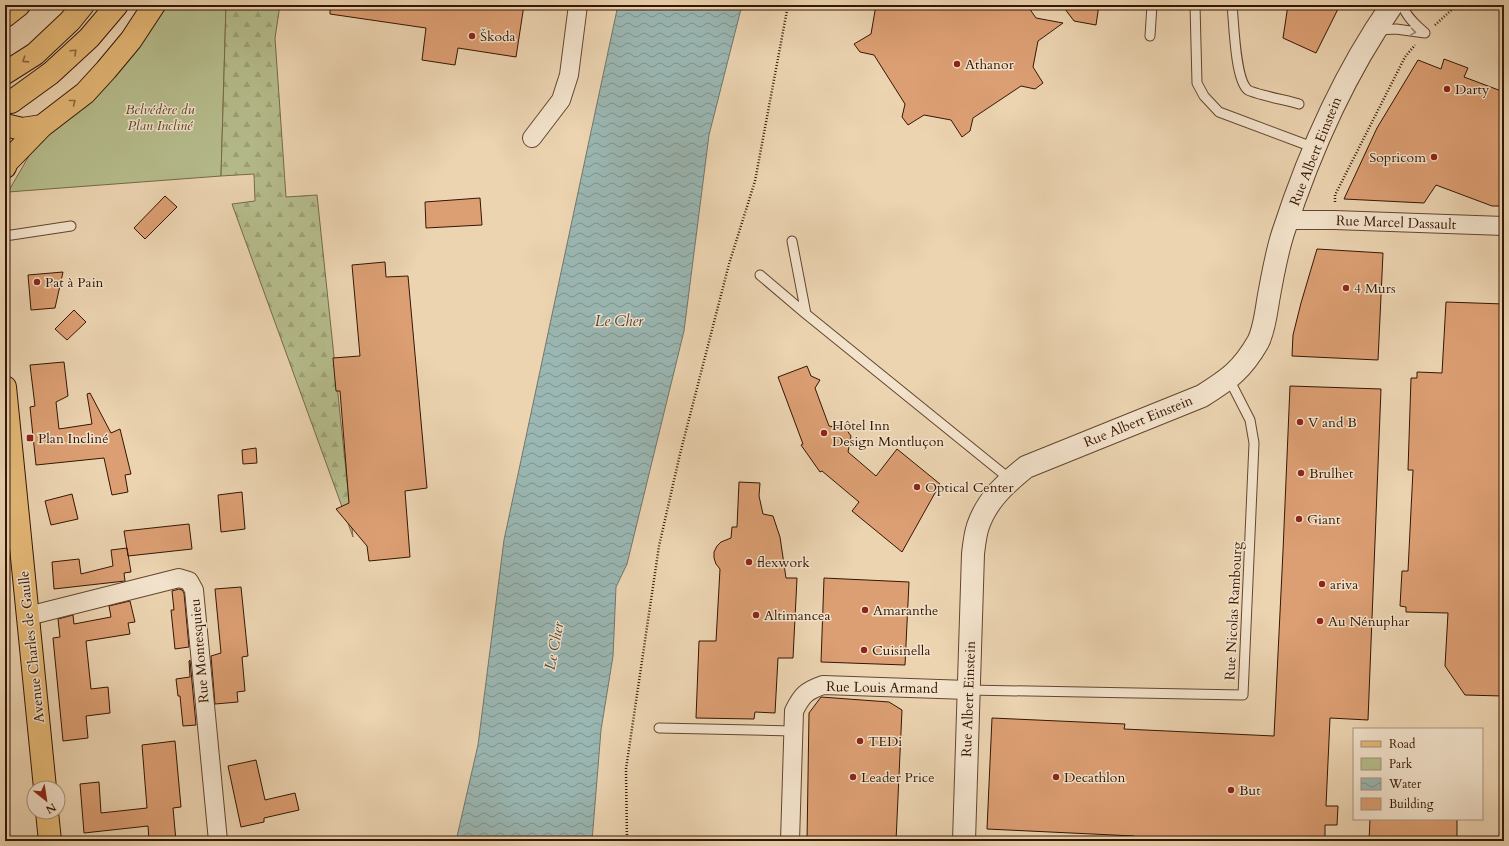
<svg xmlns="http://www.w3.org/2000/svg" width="1509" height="846" font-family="Cardo,serif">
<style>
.green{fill:#b6bd8d;stroke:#766a48}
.forest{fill:url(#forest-firs);stroke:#766a48}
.water{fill:url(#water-waves);stroke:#72776d}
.building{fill:#dc9f73;stroke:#351603}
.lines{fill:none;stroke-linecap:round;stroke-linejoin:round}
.service-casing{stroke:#63462e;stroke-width:11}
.minor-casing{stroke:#63462e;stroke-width:20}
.tertiary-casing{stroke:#63462e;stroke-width:24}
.primary-casing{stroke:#351603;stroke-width:24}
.path{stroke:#351603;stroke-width:2.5;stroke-dasharray:1 2;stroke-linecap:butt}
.service{stroke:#f3e3cc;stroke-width:9}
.minor{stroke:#f3e3cc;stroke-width:18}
.tertiary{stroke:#f3e3cc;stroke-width:22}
.primary{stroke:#e6ba78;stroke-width:22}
.oneway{stroke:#9e8772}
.oneway2{stroke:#8e683e}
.poi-dot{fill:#8f2418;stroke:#f3e3cc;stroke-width:1.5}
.labels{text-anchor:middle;stroke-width:3;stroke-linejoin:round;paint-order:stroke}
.poi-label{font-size:14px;fill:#351603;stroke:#f3e3cc;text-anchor:start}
.park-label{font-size:14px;font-style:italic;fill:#5c482c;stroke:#f3e3cc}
.street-label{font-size:14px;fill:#351603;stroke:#f3e3cc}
.water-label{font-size:15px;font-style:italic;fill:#534638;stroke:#f3e3cc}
</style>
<defs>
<pattern id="forest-firs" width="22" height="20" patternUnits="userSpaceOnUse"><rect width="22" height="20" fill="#b6bd8d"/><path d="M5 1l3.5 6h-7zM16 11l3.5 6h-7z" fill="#9da278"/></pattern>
<pattern id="water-waves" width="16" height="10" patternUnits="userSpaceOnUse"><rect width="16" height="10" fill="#9ab7b3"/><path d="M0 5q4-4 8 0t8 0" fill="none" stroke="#7e948f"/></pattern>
</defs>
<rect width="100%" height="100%" fill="#ecd4b1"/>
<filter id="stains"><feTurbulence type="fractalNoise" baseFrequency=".005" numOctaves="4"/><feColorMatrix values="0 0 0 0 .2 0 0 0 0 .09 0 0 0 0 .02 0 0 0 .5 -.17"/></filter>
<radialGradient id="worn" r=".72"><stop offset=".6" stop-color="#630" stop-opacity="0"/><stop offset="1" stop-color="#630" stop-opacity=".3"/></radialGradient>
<path class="green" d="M 163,5 L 226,5 L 221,176 L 8,192 L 37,142 Z"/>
<path class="forest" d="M 226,5 L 280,5 L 275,38 L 286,197 L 317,195 L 353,537 L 232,204 L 255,201 L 254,174 L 221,176 Z"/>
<path class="water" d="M 618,5 L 742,5 L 709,135 L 684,331 L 627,564 L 616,587 L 613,656 L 601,730 L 592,841 L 456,841 L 478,745 L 504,540 Z"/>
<path class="building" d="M 330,5 L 524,5 L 516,57 L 458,48 L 455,65 L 422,60 L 426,28 L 330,14 Z
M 876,5 L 1027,5 L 1036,18 L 1063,23 L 1038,41 L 1033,67 L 1043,83 L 1035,89 L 1021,86 L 973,118 L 970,131 L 962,137 L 951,120 L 924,115 L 908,125 L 902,117 L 905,104 L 874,55 L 860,52 L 854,44 L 871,34 Z
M 1062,5 L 1099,5 L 1096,25 L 1074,21 Z
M 1288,5 L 1340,5 L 1316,53 L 1283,38 Z
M 1444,59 L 1468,68 L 1464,77 L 1504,92 L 1504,206 L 1492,206 L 1436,185 L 1424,203 L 1344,199 L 1377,128 L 1418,60 L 1441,69 Z
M 165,196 L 177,207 L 145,239 L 134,228 Z
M 480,198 L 482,225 L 426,228 L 425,202 Z
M 1317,249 L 1383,253 L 1378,360 L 1292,356 L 1293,335 L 1301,303 Z
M 385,262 L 386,277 L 408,276 L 427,488 L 405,491 L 410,557 L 369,561 L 367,546 L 336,509 L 349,503 L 340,391 L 336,391 L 333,358 L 360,356 L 352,265 Z
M 63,272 L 55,308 L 31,310 L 28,275 Z
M 1446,302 L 1504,304 L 1504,661 L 1502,696 L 1465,695 L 1445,666 L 1448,613 L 1406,612 L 1406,607 L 1400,606 L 1402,571 L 1408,571 L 1413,470 L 1408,470 L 1411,378 L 1417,378 L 1417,372 L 1442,373 Z
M 74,310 L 86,322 L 67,340 L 55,329 Z
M 64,362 L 68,396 L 56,402 L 59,429 L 92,424 L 87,394 L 90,393 L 111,433 L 120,429 L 131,474 L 125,475 L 128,492 L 112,495 L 104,458 L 36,465 L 30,407 L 35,406 L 30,365 Z
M 807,366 L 811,376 L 820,380 L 815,388 L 829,426 L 846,429 L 851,436 L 848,452 L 876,476 L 897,449 L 940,484 L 902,552 L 852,511 L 859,502 L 822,471 L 820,472 L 801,445 L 803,444 L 778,377 Z
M 1290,386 L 1381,389 L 1368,720 L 1330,718 L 1326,806 L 1338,806 L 1337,825 L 1325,825 L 1325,841 L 1133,841 L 1134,836 L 987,829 L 992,718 L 1125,724 L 1124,729 L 1274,736 L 1283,551 Z
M 256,448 L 257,463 L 243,464 L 242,450 Z
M 739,482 L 760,483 L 759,496 L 763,514 L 773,516 L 780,537 L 786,578 L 797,578 L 793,658 L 778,658 L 775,713 L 755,712 L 754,719 L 696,718 L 699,641 L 716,641 L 720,569 L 716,564 L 714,558 L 714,552 L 717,546 L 721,542 L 731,538 L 732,527 L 737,527 Z
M 242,492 L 245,529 L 221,532 L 218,495 Z
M 72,494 L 78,519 L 51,525 L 45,501 Z
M 189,524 L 192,549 L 128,556 L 124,531 Z
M 127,548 L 131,572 L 124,573 L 125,581 L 54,589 L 52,562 L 79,559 L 81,574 L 113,566 L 111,550 Z
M 824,578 L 909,582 L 905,665 L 821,662 Z
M 241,587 L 248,656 L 242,657 L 245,691 L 237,692 L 238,702 L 215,704 L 211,656 L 221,653 L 215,589 Z
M 179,589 L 182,590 L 184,593 L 189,647 L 175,649 L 171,610 L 174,610 L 172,591 Z
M 130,601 L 135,622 L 128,623 L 130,634 L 86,641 L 91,689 L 108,687 L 110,713 L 86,716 L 88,738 L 63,741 L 53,638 L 60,637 L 58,619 L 73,615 L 74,624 L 111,617 L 109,606 Z
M 190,660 L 196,725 L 183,726 L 180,696 L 178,696 L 176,679 L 190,677 L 189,661 Z
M 821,697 L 889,702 L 902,710 L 896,841 L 807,841 L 809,713 Z
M 175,741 L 181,807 L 173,808 L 176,841 L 149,841 L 148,826 L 84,833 L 80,784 L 99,782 L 101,813 L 147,808 L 142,745 Z
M 256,760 L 265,800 L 295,793 L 299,810 L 264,818 L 264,822 L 241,827 L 228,766 Z
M 1370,819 L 1457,819 L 1457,841 L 1369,841 Z"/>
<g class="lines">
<defs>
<path id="service" d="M 1195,5 L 1197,83 L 1204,96 L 1219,112 L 1315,148
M 1232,5 C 1234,23 1235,80 1248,90 C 1254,94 1290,101 1299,104
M 1378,30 L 1396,29 L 1425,33 C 1417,26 1405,16 1403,5
M 1150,36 L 1152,5
M 5,236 L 71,226
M 792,241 L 806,314
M 760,275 L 806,314 L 1011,480
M 968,690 L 1243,695 L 1254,443 L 1250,420 L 1229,379
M 659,728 L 793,731"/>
<path id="minor" d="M 532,138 L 561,100 L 569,75 L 578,5
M 1288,220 L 1334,220 L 1504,226
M 28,616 L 179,578 L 189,581 L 194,590 L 218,841
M 790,841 L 794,711 C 802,695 806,691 823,685 L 968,690"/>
<path id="tertiary" d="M 964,841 L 973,554 C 974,545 975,535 978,526 C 987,500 1005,484 1026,467 L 1202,396 C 1229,379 1242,370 1258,342 C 1264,330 1266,314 1268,301 C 1272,278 1276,255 1283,233 C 1309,153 1343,75 1392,5"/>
<path id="primary" d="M 5,16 L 19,5
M 5,73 L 35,54 L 70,21 L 83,5
M 11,102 L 51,73 L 89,38 L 117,5
M 5,125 L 22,129 L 42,126
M 5,167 L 7,162 L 42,126 L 85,93 L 106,70 L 131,40 L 154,5
M 5,387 L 45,788
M 47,812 L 50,841"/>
</defs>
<use href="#service" class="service-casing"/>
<use href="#minor" class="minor-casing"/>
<use href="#tertiary" class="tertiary-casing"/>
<use href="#primary" class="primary-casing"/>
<path class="path" d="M 1435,25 L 1457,5
M 1335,202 L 1335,195 L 1405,57 L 1415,45
M 627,841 L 626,769 L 659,546 L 680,454 L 729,264 L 755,181 L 788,5"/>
<use href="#service" class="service"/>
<use href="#minor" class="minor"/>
<use href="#tertiary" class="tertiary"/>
<use href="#primary" class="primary"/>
</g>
<defs><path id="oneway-chevron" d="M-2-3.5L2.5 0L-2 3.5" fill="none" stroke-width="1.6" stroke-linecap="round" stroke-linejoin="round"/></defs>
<use class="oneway" href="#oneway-chevron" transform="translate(1413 32) rotate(9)"/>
<g class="oneway2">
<use href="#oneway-chevron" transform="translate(74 52) rotate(-43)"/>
<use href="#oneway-chevron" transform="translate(25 60) rotate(147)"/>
<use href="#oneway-chevron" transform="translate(73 102) rotate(-38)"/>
</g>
<g class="poi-dot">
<circle cx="472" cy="36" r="4"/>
<circle cx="957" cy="64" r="4"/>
<circle cx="1447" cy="89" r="4"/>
<circle cx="1434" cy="157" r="4"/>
<circle cx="37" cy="282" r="4"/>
<circle cx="1346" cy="288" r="4"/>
<circle cx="1300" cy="422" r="4"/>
<circle cx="824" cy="433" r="4"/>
<rect x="26" y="434" width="8" height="8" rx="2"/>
<circle cx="1301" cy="473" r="4"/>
<circle cx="917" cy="487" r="4"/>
<circle cx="1299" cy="519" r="4"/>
<circle cx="749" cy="562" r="4"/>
<circle cx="1322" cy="584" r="4"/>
<circle cx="865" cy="610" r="4"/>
<circle cx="756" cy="615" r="4"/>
<circle cx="1320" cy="621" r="4"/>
<circle cx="864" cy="650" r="4"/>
<circle cx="860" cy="741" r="4"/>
<circle cx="853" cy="777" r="4"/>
<circle cx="1056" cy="777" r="4"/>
<circle cx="1231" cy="790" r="4"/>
</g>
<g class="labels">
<g class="poi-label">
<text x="480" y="41">Škoda</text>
<text x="965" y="69">Athanor</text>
<text x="1455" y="94">Darty</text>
<text x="1426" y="162" text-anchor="end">Sopricom</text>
<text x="45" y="287">Pat à Pain</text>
<text x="1354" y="293">4 Murs</text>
<text x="1308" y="427">V and B</text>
<text x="832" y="430">Hôtel Inn<tspan x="832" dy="16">Design Montluçon</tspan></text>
<text x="38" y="443">Plan Incliné</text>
<text x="1309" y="478">Brulhet</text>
<text x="925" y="492">Optical Center</text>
<text x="1307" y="524">Giant</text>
<text x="757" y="567">flexwork</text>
<text x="1330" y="589">ariva</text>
<text x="873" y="615">Amaranthe</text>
<text x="764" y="620">Altimancea</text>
<text x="1328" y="626">Au Nénuphar</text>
<text x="872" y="655">Cuisinella</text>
<text x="868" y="746">TEDi</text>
<text x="861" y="782">Leader Price</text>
<text x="1064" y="782">Decathlon</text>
<text x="1239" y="795">But</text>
</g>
<g class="park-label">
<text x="160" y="114">Belvédère du<tspan x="160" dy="16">Plan Incliné</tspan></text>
</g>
<g class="street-label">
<text transform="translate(1315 151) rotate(-68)" y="5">Rue Albert Einstein</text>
<text transform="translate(1396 222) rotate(2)" y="5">Rue Marcel Dassault</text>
<text transform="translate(1138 421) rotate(-22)" y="5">Rue Albert Einstein</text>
<text transform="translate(1233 611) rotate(-87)" y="5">Rue Nicolas Rambourg</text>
<text transform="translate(31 647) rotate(-96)" y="5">Avenue Charles de Gaulle</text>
<text transform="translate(199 651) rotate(-95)" y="5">Rue Montesquieu</text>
<text transform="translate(882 687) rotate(1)" y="5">Rue Louis Armand</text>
<text transform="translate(968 699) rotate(-88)" y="5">Rue Albert Einstein</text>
</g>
<g class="water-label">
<text x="619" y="326">Le Cher</text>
<text transform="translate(554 646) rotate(-79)" y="5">Le Cher</text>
</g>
</g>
<rect width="1509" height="846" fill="none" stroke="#ecd4b1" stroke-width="20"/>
<rect x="6" y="6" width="1497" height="834" fill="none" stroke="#351603" stroke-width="2"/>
<rect x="10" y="10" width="1489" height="826" fill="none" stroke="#351603"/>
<rect x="1353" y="728" width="130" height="92" fill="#f3e3cc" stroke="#a7917c"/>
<rect x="1361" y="741" width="20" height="6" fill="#e6ba78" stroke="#a7917c"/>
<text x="1389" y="748" font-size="12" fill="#351603">Road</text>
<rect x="1361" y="758" width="20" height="12" fill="#b6bd8d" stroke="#a7917c"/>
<text x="1389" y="768" font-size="12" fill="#351603">Park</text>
<rect x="1361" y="778" width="20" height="12" fill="url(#water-waves)" stroke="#a7917c"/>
<text x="1389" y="788" font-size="12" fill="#351603">Water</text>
<rect x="1361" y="798" width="20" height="12" fill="#dc9f73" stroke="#a7917c"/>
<text x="1389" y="808" font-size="12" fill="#351603">Building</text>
<g transform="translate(46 800) rotate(150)"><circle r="19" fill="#f3e3cc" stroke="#a7917c"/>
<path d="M0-3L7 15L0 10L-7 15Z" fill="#8f2418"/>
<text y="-6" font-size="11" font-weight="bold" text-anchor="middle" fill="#351603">N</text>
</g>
<rect width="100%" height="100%" filter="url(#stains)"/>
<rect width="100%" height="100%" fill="url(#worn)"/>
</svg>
